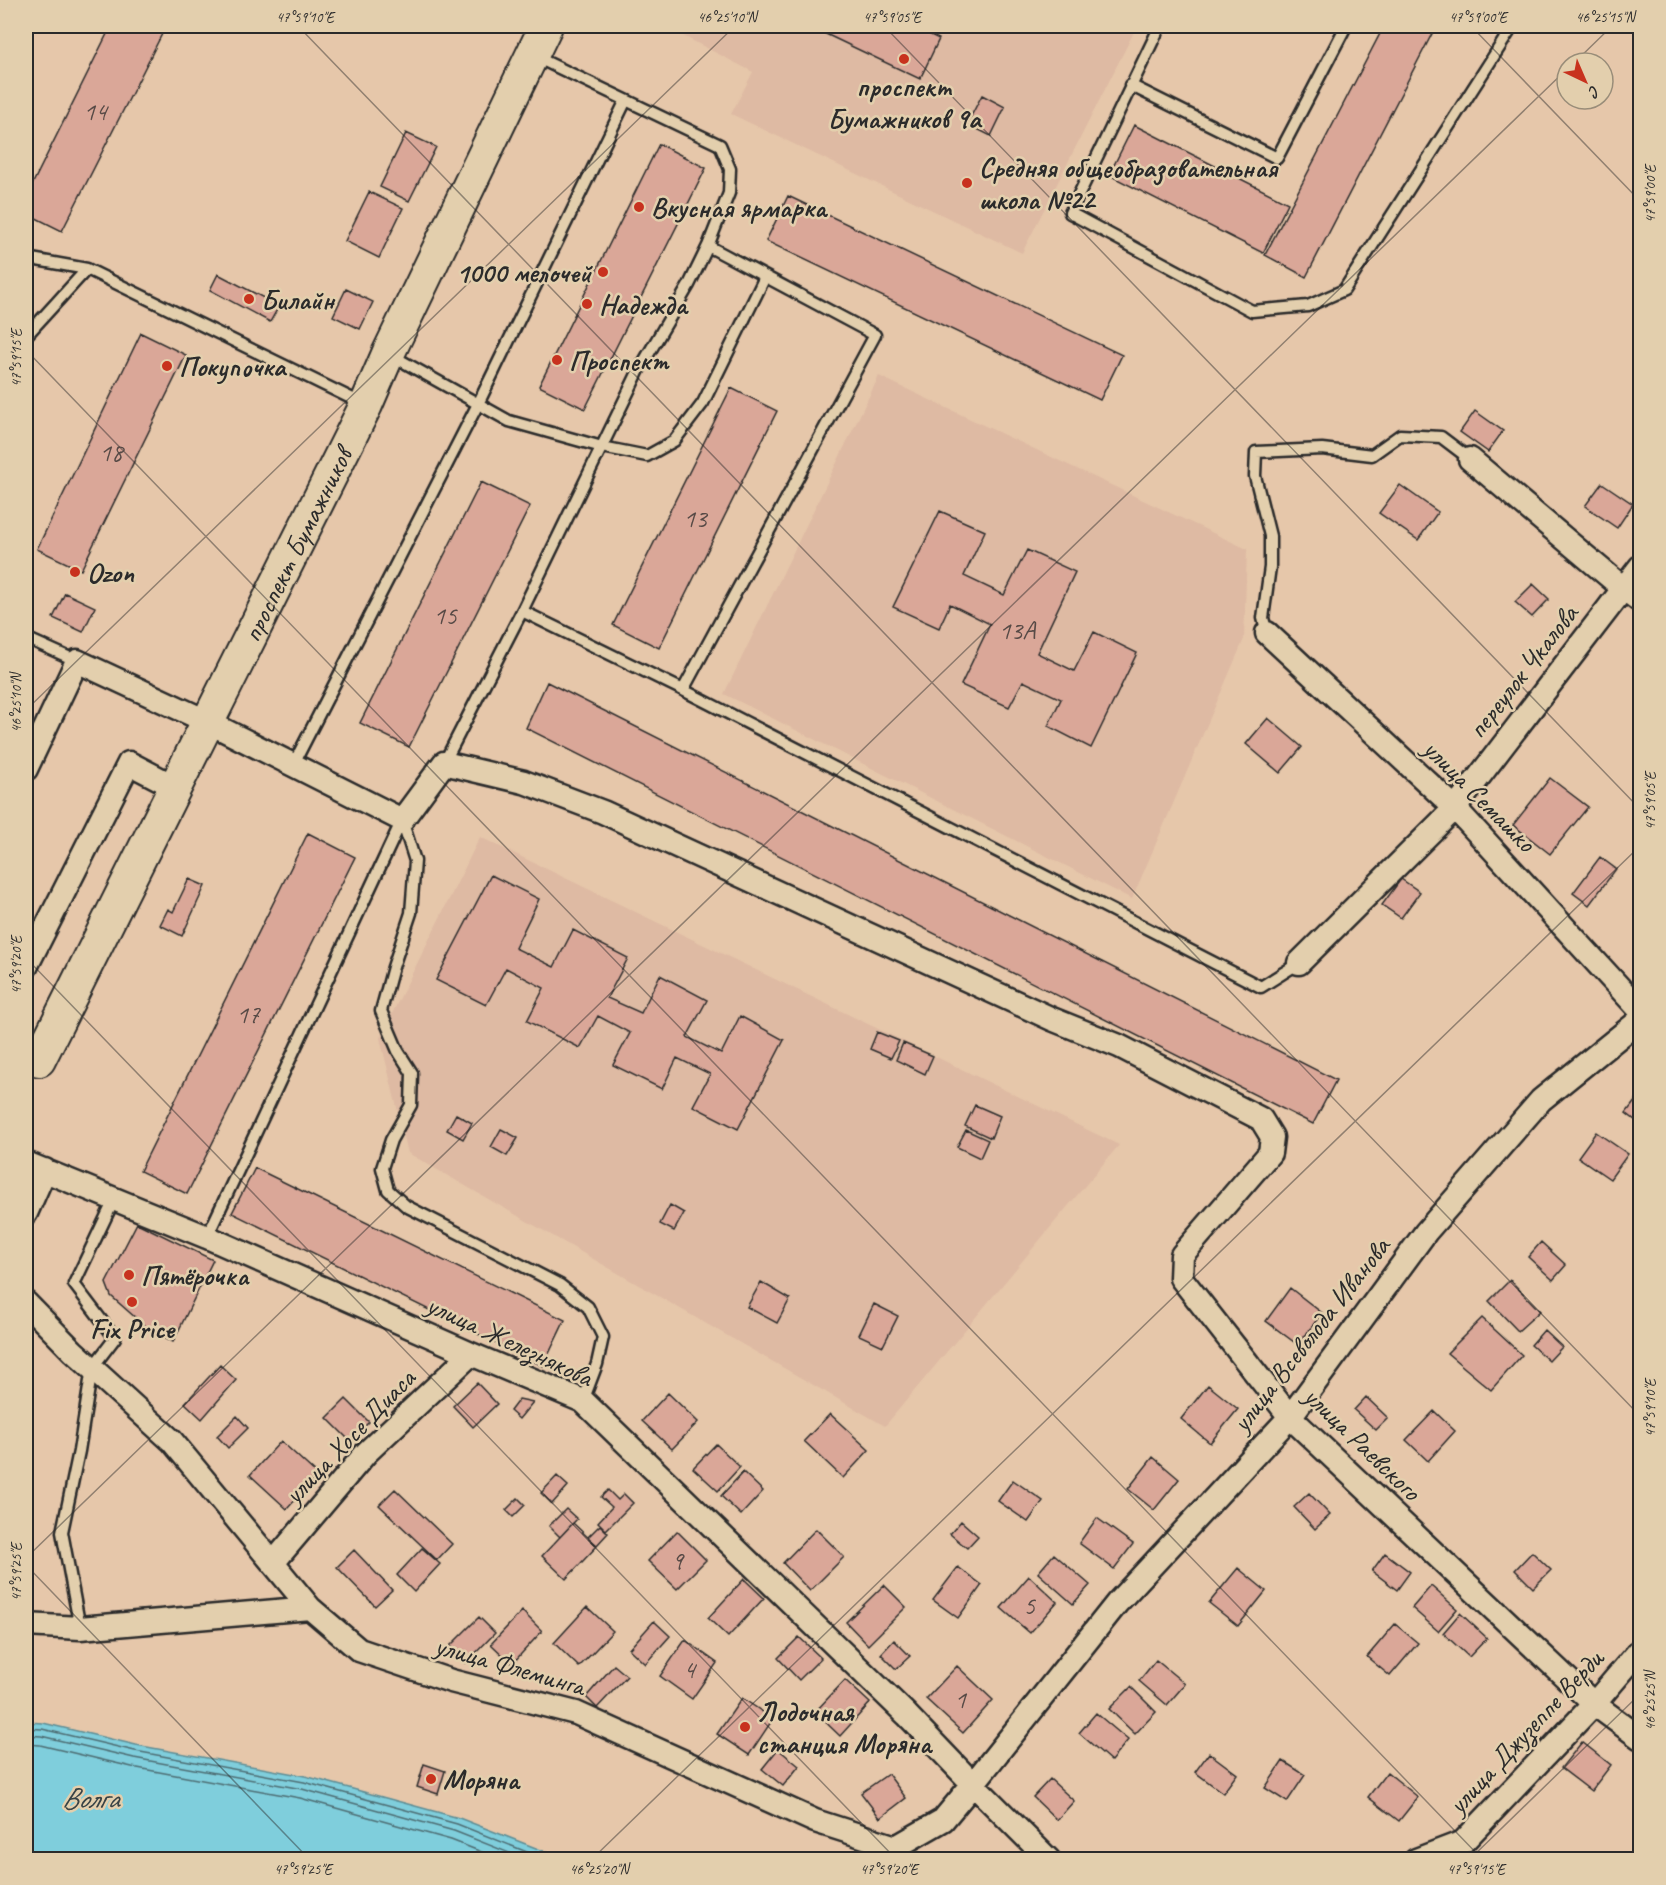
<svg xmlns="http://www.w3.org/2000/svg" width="1666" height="1885" font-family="Caveat,sans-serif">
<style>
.built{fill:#debaa3}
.water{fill:#7fcedc;stroke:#5d8d95;stroke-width:1.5}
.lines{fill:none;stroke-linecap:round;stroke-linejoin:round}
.shore{stroke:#4d6c72;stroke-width:1.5}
.building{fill:#daa798;stroke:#2b2b2b;stroke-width:1.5}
.lane-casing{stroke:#2b2b2b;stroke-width:15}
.street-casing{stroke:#2b2b2b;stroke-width:27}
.secondary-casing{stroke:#2b2b2b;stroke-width:36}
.lane{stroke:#e3cfad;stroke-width:10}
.street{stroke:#e3cfad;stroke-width:22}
.secondary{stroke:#e3cfad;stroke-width:32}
.ticks{fill:none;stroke:#2b2b2b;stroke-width:1.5;stroke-opacity:0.45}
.poi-dot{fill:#c8321e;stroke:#e3cfad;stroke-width:2}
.labels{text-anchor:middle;stroke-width:5;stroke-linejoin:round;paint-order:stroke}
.number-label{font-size:26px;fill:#574a46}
.poi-label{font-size:28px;font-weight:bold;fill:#2b2b2b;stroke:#e3cfad;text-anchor:start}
.street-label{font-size:28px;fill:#2b2b2b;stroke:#e3cfad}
.water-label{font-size:30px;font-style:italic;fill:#384346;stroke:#e3cfad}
.neatline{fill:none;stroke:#2b2b2b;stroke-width:2}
.ticks-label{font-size:15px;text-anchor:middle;fill:#2b2b2b}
</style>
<rect width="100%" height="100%" fill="#e6c7aa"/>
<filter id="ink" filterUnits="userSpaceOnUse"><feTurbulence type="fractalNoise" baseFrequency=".0167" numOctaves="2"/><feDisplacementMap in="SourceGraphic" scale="12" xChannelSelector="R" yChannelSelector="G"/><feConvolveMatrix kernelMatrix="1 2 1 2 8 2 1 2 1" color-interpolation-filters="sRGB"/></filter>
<g filter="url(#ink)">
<path class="built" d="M 669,26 L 1137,26 L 1022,253 L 731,114 L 753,72 L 668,28 Z
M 879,376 L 1247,549 L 1244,639 L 1132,899 L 724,694 Z
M 480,837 L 1119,1145 L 885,1426 L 408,1153 L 380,1038 Z"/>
<path class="water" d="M 26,1722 L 43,1723 L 136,1745 L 305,1776 L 459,1818 L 564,1859 L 26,1859 Z"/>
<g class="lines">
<path class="shore" d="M 26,1728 L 42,1729 L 135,1751 L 304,1782 L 457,1824 L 547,1860
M 26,1735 L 41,1736 L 134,1758 L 302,1789 L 454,1831 L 527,1860
M 26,1744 L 40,1745 L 132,1767 L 300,1798 L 451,1840 L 502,1860"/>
</g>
<path class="building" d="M 111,26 L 166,26 L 62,231 L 26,213 L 26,197 Z
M 809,26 L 912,26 L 939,39 L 920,79 Z
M 1384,26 L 1436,26 L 1306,277 L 1265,255 Z
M 982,95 L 1005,107 L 991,136 L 967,124 Z
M 1134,125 L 1288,203 L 1263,253 L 1109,175 Z
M 406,133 L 436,147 L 409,201 L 380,187 Z
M 659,144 L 706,168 L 585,409 L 539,386 Z
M 369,192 L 403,208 L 379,258 L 345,241 Z
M 788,196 L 1122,355 L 1100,400 L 766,241 Z
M 218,274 L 279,306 L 270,322 L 210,290 Z
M 346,289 L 373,302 L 360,329 L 333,316 Z
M 141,333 L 186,355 L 81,570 L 37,549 Z
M 731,388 L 777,411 L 659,648 L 613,625 Z
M 1475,411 L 1503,431 L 1488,452 L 1460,432 Z
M 481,482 L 530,506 L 409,747 L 360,723 Z
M 1602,483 L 1633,504 L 1617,528 L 1585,506 Z
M 1400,485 L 1438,512 L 1418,540 L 1379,513 Z
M 940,511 L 985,531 L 964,576 L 1004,595 L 1027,550 L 1075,572 L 1037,653 L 1074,671 L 1094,632 L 1137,653 L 1091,748 L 1048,726 L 1061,699 L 1023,681 L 1009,707 L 961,685 L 990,624 L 950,604 L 939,628 L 893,607 Z
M 1533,584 L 1549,599 L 1532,617 L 1515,602 Z
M 65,593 L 95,607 L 83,632 L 53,618 Z
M 547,682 L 1336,1080 L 1313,1124 L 526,728 Z
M 1268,718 L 1302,747 L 1280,773 L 1246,744 Z
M 1550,778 L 1588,807 L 1550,854 L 1513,825 Z
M 308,833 L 355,857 L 187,1194 L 140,1171 Z
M 1600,857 L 1616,869 L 1589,905 L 1573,893 Z
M 491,875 L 539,899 L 515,948 L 554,967 L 573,930 L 628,958 L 607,998 L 641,1013 L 660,975 L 707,1000 L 687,1037 L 721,1054 L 740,1016 L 784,1040 L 738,1129 L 693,1106 L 710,1074 L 677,1058 L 662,1089 L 613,1065 L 630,1033 L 598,1016 L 580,1048 L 527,1021 L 544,988 L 506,968 L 486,1005 L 436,980 Z
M 189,879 L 205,886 L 182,936 L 160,925 L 168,909 L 173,912 Z
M 1401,879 L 1420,892 L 1401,918 L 1382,905 Z
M 877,1032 L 899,1041 L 891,1058 L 870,1049 Z
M 903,1043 L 933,1056 L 925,1074 L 896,1060 Z
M 1639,1096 L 1640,1097 L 1640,1124 L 1626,1113 Z
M 975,1105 L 1000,1116 L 991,1138 L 965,1126 Z
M 456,1114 L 472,1123 L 463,1139 L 447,1130 Z
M 501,1129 L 518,1138 L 507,1156 L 491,1147 Z
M 966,1130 L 988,1140 L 980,1158 L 957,1147 Z
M 1596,1132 L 1628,1154 L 1610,1179 L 1578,1157 Z
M 255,1168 L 565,1320 L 543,1366 L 232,1213 Z
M 670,1205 L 684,1213 L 674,1231 L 660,1224 Z
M 137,1223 L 213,1260 L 173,1342 L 146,1327 L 111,1296 L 106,1283 Z
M 1541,1242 L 1566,1265 L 1553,1280 L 1528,1257 Z
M 1640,1264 L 1640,1279 L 1633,1270 Z
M 1510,1280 L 1540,1311 L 1518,1331 L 1489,1301 Z
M 761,1282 L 790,1299 L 777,1323 L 747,1307 Z
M 1290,1288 L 1322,1313 L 1298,1345 L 1266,1321 Z
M 874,1304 L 898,1316 L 883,1346 L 859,1335 Z
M 1482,1318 L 1522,1355 L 1491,1390 L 1447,1353 Z
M 1544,1330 L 1562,1347 L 1549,1361 L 1531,1345 Z
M 220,1365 L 236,1380 L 202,1419 L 185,1403 Z
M 477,1383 L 497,1404 L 473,1427 L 453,1406 Z
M 1208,1385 L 1238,1409 L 1210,1443 L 1181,1419 Z
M 668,1393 L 698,1422 L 672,1449 L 642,1421 Z
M 1366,1397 L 1388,1418 L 1376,1430 L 1354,1410 Z
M 346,1399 L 369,1422 L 350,1441 L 327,1418 Z
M 519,1399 L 533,1402 L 519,1419 L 510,1411 Z
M 1434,1411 L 1455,1431 L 1428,1461 L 1406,1440 Z
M 830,1414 L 869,1450 L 843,1478 L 804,1441 Z
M 237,1416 L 248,1428 L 228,1448 L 217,1436 Z
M 281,1441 L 318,1475 L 287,1509 L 250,1475 Z
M 716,1444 L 740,1467 L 718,1491 L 693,1468 Z
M 1153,1457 L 1179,1479 L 1154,1510 L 1128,1489 Z
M 743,1472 L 763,1491 L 741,1515 L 721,1496 Z
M 557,1476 L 568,1486 L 552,1504 L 541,1493 Z
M 1013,1480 L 1043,1501 L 1028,1522 L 998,1501 Z
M 395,1489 L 452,1544 L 437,1560 L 379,1505 Z
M 608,1490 L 618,1500 L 624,1494 L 633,1503 L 606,1530 L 598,1522 L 612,1507 L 601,1497 Z
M 1309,1493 L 1330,1515 L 1315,1529 L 1294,1507 Z
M 518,1498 L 525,1505 L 513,1517 L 506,1510 Z
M 566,1509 L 577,1519 L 560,1537 L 549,1526 Z
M 1097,1518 L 1133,1544 L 1114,1569 L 1079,1543 Z
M 961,1521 L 978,1536 L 967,1548 L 950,1534 Z
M 573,1523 L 597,1546 L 566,1579 L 542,1556 Z
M 600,1525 L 608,1533 L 597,1545 L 588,1537 Z
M 816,1529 L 844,1557 L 810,1591 L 783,1563 Z
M 677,1531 L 706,1560 L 677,1589 L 648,1561 Z
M 422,1548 L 440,1564 L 414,1592 L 397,1575 Z
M 354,1550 L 392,1590 L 375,1606 L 337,1567 Z
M 1532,1552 L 1551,1570 L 1533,1588 L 1515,1570 Z
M 1385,1553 L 1410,1572 L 1397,1590 L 1372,1571 Z
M 1054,1554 L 1090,1585 L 1073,1604 L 1038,1573 Z
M 958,1567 L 982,1585 L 958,1618 L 933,1600 Z
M 1238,1568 L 1266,1591 L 1238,1626 L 1209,1603 Z
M 1029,1576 L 1057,1602 L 1030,1633 L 1001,1608 Z
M 744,1579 L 764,1598 L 728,1637 L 708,1618 Z
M 884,1585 L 906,1607 L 868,1645 L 846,1622 Z
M 1431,1586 L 1457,1609 L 1438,1631 L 1412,1608 Z
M 587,1607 L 613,1631 L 579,1667 L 554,1643 Z
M 522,1611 L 542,1631 L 512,1664 L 491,1644 Z
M 1460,1613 L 1487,1638 L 1469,1657 L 1443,1633 Z
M 479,1617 L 495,1633 L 466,1663 L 450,1646 Z
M 654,1621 L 670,1636 L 645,1664 L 629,1649 Z
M 1395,1624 L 1418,1643 L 1390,1676 L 1367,1657 Z
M 799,1637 L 821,1658 L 799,1680 L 778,1658 Z
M 685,1640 L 717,1663 L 692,1699 L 660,1676 Z
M 894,1640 L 910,1656 L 896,1669 L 881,1654 Z
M 1156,1660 L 1185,1684 L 1167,1705 L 1139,1681 Z
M 614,1665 L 627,1676 L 597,1708 L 586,1697 Z
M 957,1666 L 993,1700 L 963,1733 L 926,1699 Z
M 845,1680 L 870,1703 L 840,1736 L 815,1712 Z
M 1131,1687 L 1156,1712 L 1135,1734 L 1109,1709 Z
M 742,1698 L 773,1719 L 749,1755 L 717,1734 Z
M 1096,1713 L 1128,1740 L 1111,1761 L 1079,1733 Z
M 1582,1742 L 1611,1765 L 1591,1791 L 1561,1768 Z
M 778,1749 L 799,1766 L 783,1786 L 762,1769 Z
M 1209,1753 L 1237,1774 L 1223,1793 L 1195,1772 Z
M 1283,1761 L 1305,1775 L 1287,1802 L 1265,1788 Z
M 424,1764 L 445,1771 L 438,1794 L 417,1787 Z
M 1387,1772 L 1418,1797 L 1399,1821 L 1368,1797 Z
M 888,1774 L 906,1798 L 880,1818 L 861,1793 Z
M 1050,1779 L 1074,1801 L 1057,1820 L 1033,1797 Z"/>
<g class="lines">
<defs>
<path id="lane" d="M 1160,26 L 1070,213 L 1252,311 L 1308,306 L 1344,290 L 1513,26
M 534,56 L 720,145 L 730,169 L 729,193 L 708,246 L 875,335 L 683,690 L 1261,987 L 1299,963
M 1130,85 L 1277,158 L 1346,26
M 26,258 L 87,269
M 26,336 L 87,269 L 363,404
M 391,355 L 509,421 L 602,447 L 647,456 L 674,441 L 703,403 L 765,277
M 522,611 L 683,690
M 1267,633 L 1263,618 L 1270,567 L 1270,536 L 1255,476 L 1256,452 L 1322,449 L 1372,455 L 1400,435 L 1441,437 L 1470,459
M 26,638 L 77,661
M 444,763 L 522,611 L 639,370 L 689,285 L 708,246
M 293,765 L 479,402 L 626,100
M 207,1237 L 402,820 L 415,861 L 411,913 L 393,967 L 381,1011 L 398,1051 L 412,1073 L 411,1105 L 391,1140 L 382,1168 L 388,1190 L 406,1206 L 560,1285 L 588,1307 L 603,1337 L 597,1364 L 583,1401
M 80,1628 L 62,1532 L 79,1451 L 92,1368 L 115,1338 L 74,1284 L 115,1198"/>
<path id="street" d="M 1470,459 L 1623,588 L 1640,601
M 1267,633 L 1455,808 L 1640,1010
M 26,769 L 77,661 L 208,722 L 402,820 L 444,763 L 524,782 L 603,812 L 1052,1019 L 1119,1046 L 1261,1119 L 1272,1137 L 1270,1153 L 1182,1255 L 1181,1278 L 1290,1417 L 1594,1704 L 1640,1738
M 1299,963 L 1455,808 L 1640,567
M 26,967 L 129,763 L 175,787
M 26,1163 L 207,1237 L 471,1354 L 583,1401 L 907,1715 L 973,1784 L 1117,1603 L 1290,1417 L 1426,1232 L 1541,1100 L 1640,1020
M 26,1213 L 45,1170
M 26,1303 L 73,1351 L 172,1441 L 310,1608 L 359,1650 L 451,1681 L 576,1713 L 815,1821 L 896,1847 L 943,1820 L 973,1784 L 1049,1860
M 273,1563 L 366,1453 L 471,1354
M 26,1625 L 80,1628 L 310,1608
M 1416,1860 L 1463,1842 L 1594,1704 L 1640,1650"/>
<g id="secondary">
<path id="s1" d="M 39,1060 L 366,405 L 388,354 L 546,26"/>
</g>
</defs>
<use href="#lane" class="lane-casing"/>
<use href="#street" class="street-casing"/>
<use href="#secondary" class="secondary-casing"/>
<use href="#lane" class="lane"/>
<use href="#street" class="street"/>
<use href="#secondary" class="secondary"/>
</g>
</g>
<path class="ticks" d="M 298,26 L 1640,1416M 884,26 L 1640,809M 1471,26 L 1640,201M 1574,63 L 1612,26M 26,350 L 1483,1860M 26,710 L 735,26M 26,958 L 897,1860M 26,1558 L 1567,69M 26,1565 L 310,1860M 591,1860 L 1640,846M 1469,1860 L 1640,1694"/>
<g class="poi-dot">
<circle cx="904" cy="59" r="6"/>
<circle cx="967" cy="183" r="6"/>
<circle cx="639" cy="207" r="6"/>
<circle cx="603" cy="272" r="6"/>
<circle cx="249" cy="299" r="6"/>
<circle cx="587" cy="304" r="6"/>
<circle cx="557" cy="360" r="6"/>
<circle cx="167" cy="366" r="6"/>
<circle cx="75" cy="572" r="6"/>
<circle cx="129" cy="1275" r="6"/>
<circle cx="132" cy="1302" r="6"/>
<circle cx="745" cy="1727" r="6"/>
<circle cx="431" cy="1779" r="6"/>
</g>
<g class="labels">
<g class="number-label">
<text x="95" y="120">14</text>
<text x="111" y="461">18</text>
<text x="695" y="527">13</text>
<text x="445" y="624">15</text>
<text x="1017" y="639">13А</text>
<text x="248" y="1023">17</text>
<text x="677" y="1569">9</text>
<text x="1029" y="1614">5</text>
<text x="689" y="1678">4</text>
<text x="960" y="1708">1</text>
</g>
<g class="poi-label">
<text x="904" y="96" text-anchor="middle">проспект<tspan x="904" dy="32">Бумажников 9а</tspan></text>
<text x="979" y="177">Средняя общеобразовательная<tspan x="979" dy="32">школа №22</tspan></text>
<text x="651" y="217">Вкусная ярмарка</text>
<text x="591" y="282" text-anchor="end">1000 мелочей</text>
<text x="261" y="309">Билайн</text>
<text x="599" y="314">Надежда</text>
<text x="569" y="370">Проспект</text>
<text x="179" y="376">Покупочка</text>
<text x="87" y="582">Ozon</text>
<text x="141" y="1285">Пятёрочка</text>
<text x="132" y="1338" text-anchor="middle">Fix Price</text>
<text x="757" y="1721">Лодочная<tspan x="757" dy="32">станция Моряна</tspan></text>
<text x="443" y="1789">Моряна</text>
</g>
<g class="street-label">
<text dy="10" stroke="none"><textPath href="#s1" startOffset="576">проспект Бумажников</textPath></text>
<text transform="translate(1522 671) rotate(-52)" y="10">переулок Чкалова</text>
<text transform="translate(1480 795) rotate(45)" y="10">улица Семашко</text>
<text transform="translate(1310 1334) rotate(-52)" y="10">улица Всеволода Иванова</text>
<text transform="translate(510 1340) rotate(25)" y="10">улица Железнякова</text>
<text transform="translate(349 1436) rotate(-46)" y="10">улица Хосе Диаса</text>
<text transform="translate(1363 1443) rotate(44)" y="10">улица Раевского</text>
<text transform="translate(510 1665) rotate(16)" y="10">улица Флеминга</text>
<text transform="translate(1525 1731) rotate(-47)" y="10">улица Джузеппе Верди</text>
</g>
<g class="water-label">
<text x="90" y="1808">Волга</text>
</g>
</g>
<rect width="1666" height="1885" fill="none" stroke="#e3cfad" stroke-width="66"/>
<g transform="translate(1585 81) rotate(136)"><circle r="28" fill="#e3cfad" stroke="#998d79" stroke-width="1.5"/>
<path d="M0-4.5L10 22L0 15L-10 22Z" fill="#c8321e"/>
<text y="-9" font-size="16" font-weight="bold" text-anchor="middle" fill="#2b2b2b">С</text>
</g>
<rect x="33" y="33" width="1600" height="1819" class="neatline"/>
<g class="ticks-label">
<text x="305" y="22">47°59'10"E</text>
<text x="727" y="22">46°25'10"N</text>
<text x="892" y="22">47°59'05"E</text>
<text x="1478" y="22">47°59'00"E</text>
<text x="1605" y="22">46°25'15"N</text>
<text transform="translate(1650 194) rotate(-90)" y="5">47°59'00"E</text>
<text transform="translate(16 358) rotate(-90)" y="5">47°59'15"E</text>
<text transform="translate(16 703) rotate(-90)" y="5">46°25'10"N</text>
<text transform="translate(1650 801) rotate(-90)" y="5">47°59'05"E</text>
<text transform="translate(16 965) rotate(-90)" y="5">47°59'20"E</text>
<text transform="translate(1650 1408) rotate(-90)" y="5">47°59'10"E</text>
<text transform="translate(16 1572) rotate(-90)" y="5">47°59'25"E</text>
<text transform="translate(1650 1701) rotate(-90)" y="5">46°25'25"N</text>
<text x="303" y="1874">47°59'25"E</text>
<text x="599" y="1874">46°25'20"N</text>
<text x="889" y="1874">47°59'20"E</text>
<text x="1476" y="1874">47°59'15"E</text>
</g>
</svg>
